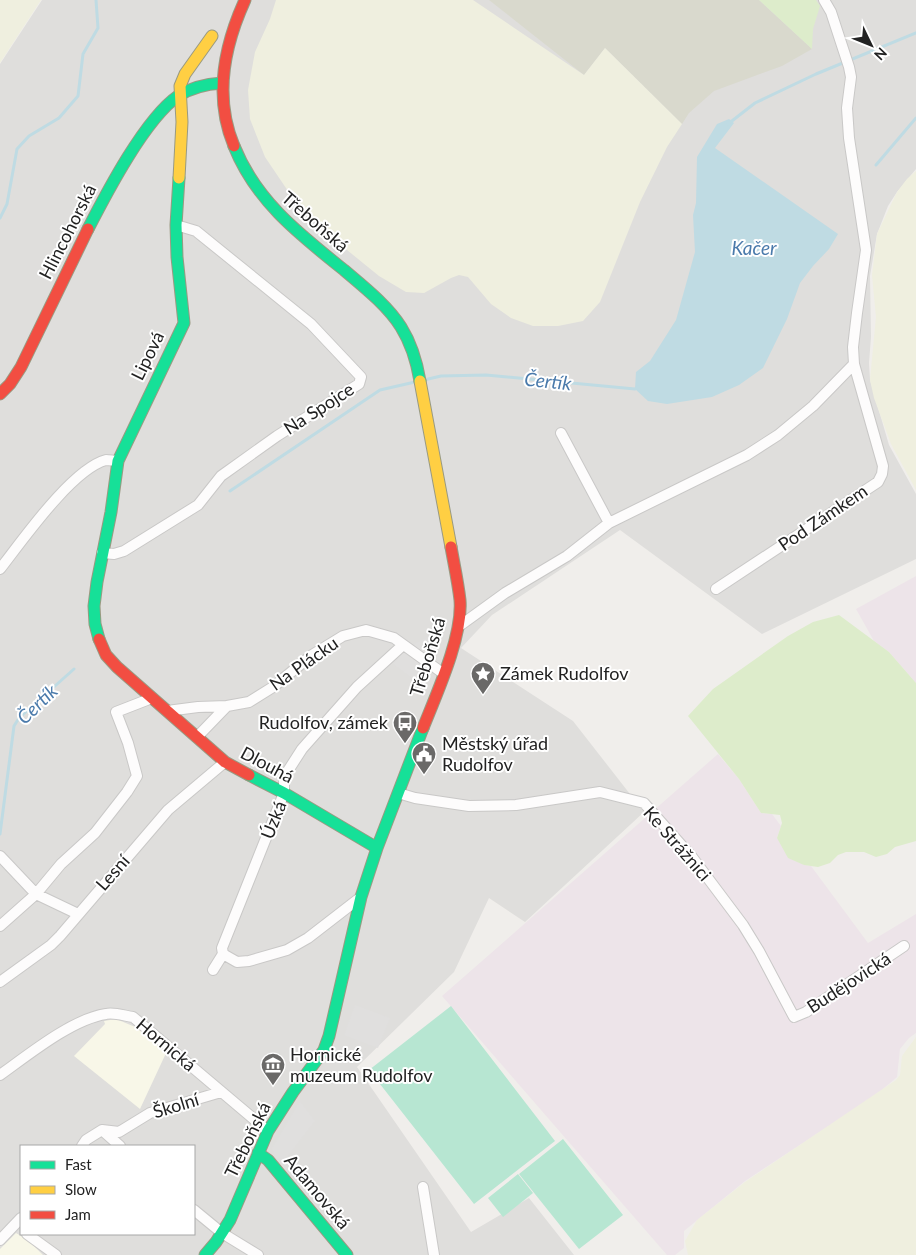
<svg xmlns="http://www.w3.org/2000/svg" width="916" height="1255" font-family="Lato,sans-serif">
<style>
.residential{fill:#dfdedc;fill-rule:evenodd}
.industrial{fill:#ede4e9}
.education{fill:#f8f7e8}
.construction{fill:#d9d9cd}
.farmland{fill:#efefdf}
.grass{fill:#ddeccb}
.pitch{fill:#b7e6d2}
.parking{fill:#e0dfde}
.water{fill:#bfdbe3}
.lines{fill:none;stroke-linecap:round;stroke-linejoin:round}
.stream{stroke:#bfdbe3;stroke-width:3}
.street-casing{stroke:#c9c8c7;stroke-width:12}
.fast-casing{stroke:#999a82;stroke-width:13}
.slow-casing{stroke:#999a82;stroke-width:13}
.jam-casing{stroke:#999a82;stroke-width:13}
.street{stroke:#fdfcfc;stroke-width:10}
.fast{stroke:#16e098;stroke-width:11}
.slow{stroke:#ffcf43;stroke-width:11}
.jam{stroke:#f24e42;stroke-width:11}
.labels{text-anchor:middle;stroke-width:4;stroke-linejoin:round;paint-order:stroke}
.street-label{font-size:18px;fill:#222;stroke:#fff}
.poi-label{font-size:18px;fill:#222;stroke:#fff;text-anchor:start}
.water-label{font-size:19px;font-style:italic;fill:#4a7aab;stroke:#fff}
</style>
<rect width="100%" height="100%" fill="#f0eeeb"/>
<path class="residential" d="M 42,0 L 916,0 L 916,169 L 897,192 L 888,206 L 877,234 L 870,276 L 871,337 L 869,363 L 870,380 L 889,445 L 916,494 L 916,559 L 762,634 L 620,530 L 492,615 L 461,648 L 573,721 L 644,812 L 525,922 L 489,898 L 454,972 L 357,1067 L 471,1232 L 529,1198 L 574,1255 L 0,1255 L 0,64 ZM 21,1146 L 194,1146 L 194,1234 L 21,1234 Z"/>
<path class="industrial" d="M 916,576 L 916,683 L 889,652 L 874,641 L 856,609 Z
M 718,754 L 739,779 L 761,813 L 772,814 L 781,826 L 777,838 L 804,865 L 811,866 L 868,943 L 916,914 L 916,1033 L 909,1038 L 900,1049 L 897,1077 L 876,1095 L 745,1181 L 684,1231 L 684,1248 L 675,1255 L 667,1255 L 442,996 Z"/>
<path class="education" d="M 116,1019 L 140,1029 L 167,1051 L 140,1109 L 74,1056 L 105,1024 L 104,1021 Z
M 16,1233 L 28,1240 L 43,1255 L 0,1255 L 0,1249 Z"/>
<path class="construction" d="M 489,0 L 759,0 L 812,49 L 782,66 L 714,91 L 689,113 L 682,124 L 605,48 L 584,75 Z"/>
<path class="farmland" d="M 0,0 L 41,0 L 0,63 Z
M 276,0 L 473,0 L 584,75 L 605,48 L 682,124 L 667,147 L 640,202 L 600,302 L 583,321 L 558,326 L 533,326 L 511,318 L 491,304 L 468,277 L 459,275 L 451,278 L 424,293 L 406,292 L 379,276 L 331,237 L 288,191 L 265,157 L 250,119 L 248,90 L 255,52 L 270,19 Z
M 916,171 L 916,490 L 891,444 L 874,398 L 870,380 L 876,317 L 872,275 L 877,234 L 897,192 L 907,179 Z
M 916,1037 L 916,1255 L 688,1255 L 685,1241 L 697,1220 L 745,1182 L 896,1080 L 900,1075 L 902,1056 Z"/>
<path class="grass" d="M 759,0 L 816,0 L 820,6 L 813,29 L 812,49 Z
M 839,615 L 889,652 L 916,683 L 916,841 L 895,847 L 887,854 L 876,857 L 864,852 L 846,852 L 838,855 L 830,863 L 818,867 L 804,865 L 788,858 L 777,838 L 782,823 L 780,815 L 761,813 L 739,779 L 688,716 L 713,689 L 788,636 L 813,622 Z"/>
<path class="pitch" d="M 451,1006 L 555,1141 L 474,1204 L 369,1070 Z
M 563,1139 L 623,1215 L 579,1249 L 519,1174 Z
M 518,1174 L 533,1193 L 503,1217 L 488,1198 Z"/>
<path class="parking" d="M 440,630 L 428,663 L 416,681 L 393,664 L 407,648 Z
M 355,1005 L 390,1018 L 378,1048 L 344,1035 Z
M 300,1101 L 315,1121 L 281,1165 L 275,1157 L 272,1148 Z"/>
<path class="water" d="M 729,119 L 734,123 L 715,148 L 838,234 L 829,249 L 813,266 L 800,283 L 787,319 L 763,368 L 739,385 L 712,397 L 667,404 L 648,401 L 635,389 L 636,372 L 650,361 L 676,320 L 695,252 L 693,215 L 696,203 L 697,157 L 717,124 Z"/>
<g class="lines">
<path class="stream" d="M 728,124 L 755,103 L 816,74 L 916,33
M 876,165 L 916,118
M 0,218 L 7,204 L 17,149 L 29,136 L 59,118 L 78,96 L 83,54 L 98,28 L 96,0
M 424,380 L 441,376 L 486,375 L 635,389 L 638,387
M 230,491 L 380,390 L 415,382
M 0,834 L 14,726 L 19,718 L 74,669"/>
<defs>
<path id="street" d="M 561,433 L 609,523
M 102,553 L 114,554 L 124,551 L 198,505 L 221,476 L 277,436 L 359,384 L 361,377 L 311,324 L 196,231 L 176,225
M 0,569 C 22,541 72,469 106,460 C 110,460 114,461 118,461
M 716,589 L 878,482 L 882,474 L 883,466 L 854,364 L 853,347 L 857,313 L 866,250 L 849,138 L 847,108 L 851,77 L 849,67 L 831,12 L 824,0
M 458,627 L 505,593 L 567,556 L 609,523 L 747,455 L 778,435 L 813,406 L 854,364
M 167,711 L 198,707 L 227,706
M 197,737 L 227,706 L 249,702 L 273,687 L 312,655 L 343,636 L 366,630 L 394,638 L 444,674
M 398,793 L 415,798 L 469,806 L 516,805 L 600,792 L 644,803 L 692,857 L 743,925 L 759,951 L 794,1017 L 806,1012 L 904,946
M 0,856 L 36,894 L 78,914
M 0,926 L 36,894 L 61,864 L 95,833 L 127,792 L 137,776 L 128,743 L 116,712 L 152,698
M 223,954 L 237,962 L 249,961 L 287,950 L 308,938 L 361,897
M 213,970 L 223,954 L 222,948 L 284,793 L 284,777 L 302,749 L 357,687 L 403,645
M 0,982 L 51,945 L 60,936 L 168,810 L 225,762
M 0,1075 C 28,1055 72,1019 106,1014 C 114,1012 125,1016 133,1017 L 268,1131
M 102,1130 L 120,1146
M 82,1146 L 86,1140 L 102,1130 L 119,1132 L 150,1113 L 221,1092
M 423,1187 L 434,1255
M 194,1210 L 222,1233 L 258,1255
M 27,1234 L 56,1255
M 0,1240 L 21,1218"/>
<path id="fast" d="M 234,146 C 256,201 299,234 344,270 C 364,287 387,305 401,327 C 411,343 417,363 420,381
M 88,229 C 107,192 145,119 178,96 C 192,87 206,84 222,83
M 99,639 L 95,624 L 94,606 L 97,582 L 111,512 L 118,461 L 184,323 L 177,257 L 176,225 L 179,178
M 249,775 L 284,793 L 377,848
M 258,1153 L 268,1160 L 347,1255
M 205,1255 L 216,1242 L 230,1220 L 268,1131 L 293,1092 L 324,1050 L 329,1036 L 361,897 L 377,848 L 423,728"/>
<path id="slow" d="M 179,178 L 182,122 L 180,86 L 185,74 L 212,36
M 420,381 L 451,547"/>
<path id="jam" d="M 234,146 C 214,98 224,46 245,0
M 0,394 L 10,384 L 21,367 L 88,229
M 99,639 L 106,655 L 117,667 L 225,762 L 249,775
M 423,728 C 437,693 463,636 460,600 C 458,582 454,564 451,547"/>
</defs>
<use href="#street" class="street-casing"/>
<use href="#fast" class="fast-casing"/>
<use href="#slow" class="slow-casing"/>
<use href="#jam" class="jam-casing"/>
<use href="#street" class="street"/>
<use href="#fast" class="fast"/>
<use href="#slow" class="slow"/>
<use href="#jam" class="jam"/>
</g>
<defs>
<symbol id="sight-pin" viewBox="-11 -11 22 30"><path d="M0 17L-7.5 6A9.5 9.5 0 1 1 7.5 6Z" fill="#6a6968" stroke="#fff"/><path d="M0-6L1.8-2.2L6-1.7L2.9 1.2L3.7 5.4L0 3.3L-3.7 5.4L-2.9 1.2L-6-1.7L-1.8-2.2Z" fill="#fff"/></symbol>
<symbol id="bus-pin" viewBox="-11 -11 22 30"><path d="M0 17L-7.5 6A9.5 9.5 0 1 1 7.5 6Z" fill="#6a6968" stroke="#fff"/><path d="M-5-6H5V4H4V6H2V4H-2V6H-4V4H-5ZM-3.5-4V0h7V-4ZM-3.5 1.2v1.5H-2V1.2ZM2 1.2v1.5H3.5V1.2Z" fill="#fff"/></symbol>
<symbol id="civic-pin" viewBox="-11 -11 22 30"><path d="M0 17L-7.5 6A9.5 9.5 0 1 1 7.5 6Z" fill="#6a6968" stroke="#fff"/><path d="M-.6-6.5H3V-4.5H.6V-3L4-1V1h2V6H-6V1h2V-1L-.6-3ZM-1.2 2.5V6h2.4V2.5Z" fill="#fff"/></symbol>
<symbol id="museum-pin" viewBox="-11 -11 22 30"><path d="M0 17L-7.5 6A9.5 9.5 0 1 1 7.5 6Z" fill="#6a6968" stroke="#fff"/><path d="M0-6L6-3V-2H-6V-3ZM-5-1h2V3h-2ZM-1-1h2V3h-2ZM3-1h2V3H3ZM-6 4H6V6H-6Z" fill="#fff"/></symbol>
</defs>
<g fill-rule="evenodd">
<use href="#sight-pin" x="469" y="660" width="28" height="38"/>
<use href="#bus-pin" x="391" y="709" width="28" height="38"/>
<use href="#civic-pin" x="410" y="740" width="28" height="38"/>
<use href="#museum-pin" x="259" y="1051" width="28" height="38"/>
</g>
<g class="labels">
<g class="street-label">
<text transform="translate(315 222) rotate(41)" y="6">Třeboňská</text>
<text transform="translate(68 232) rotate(-63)" y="6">Hlincohorská</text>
<text transform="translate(148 356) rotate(-64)" y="6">Lipová</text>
<text transform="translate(319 409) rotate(-33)" y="6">Na Spojce</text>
<text transform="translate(823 518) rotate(-34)" y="6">Pod Zámkem</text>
<text transform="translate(428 657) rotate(-73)" y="6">Třeboňská</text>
<text transform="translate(304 664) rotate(-35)" y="6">Na Plácku</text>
<text transform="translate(267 765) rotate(28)" y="6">Dlouhá</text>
<text transform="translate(274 820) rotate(-68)" y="6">Úzká</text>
<text transform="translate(677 844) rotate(49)" y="6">Ke Strážnici</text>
<text transform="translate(113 873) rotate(-49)" y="6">Lesní</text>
<text transform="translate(849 983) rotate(-33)" y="6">Budějovická</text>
<text transform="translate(166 1045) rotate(40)" y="6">Hornická</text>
<text transform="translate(176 1106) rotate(-17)" y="6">Školní</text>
<text transform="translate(248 1140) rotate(-64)" y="6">Třeboňská</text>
<text transform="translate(317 1192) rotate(50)" y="6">Adamovská</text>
</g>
<g class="poi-label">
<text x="500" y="680">Zámek Rudolfov</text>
<text x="388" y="729" text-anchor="end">Rudolfov, zámek</text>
<text x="442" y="750">Městský úřad<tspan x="442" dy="21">Rudolfov</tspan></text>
<text x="290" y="1061">Hornické<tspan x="290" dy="21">muzeum Rudolfov</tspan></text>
</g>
<g class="water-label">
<text x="754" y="255">Kačer</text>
<text transform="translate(548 381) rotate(6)" y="7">Čertík</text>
<text transform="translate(37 704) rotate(-44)" y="7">Čertík</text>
</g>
</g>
<rect x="20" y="1145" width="175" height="90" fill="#ffffff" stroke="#a7a7a7"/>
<rect x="30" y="1161" width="25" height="8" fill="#16e098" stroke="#a7a7a7"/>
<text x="65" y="1170" font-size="15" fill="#222222">Fast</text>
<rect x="30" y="1186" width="25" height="8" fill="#ffcf43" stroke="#a7a7a7"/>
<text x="65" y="1195" font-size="15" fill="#222222">Slow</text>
<rect x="30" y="1211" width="25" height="8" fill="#f24e42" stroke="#a7a7a7"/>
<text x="65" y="1220" font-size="15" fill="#222222">Jam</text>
<g transform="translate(871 45) rotate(133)" stroke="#ffffff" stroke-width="4" paint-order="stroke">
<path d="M0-4L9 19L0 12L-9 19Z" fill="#222222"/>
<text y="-8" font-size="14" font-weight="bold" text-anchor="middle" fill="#222222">N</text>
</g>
</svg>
